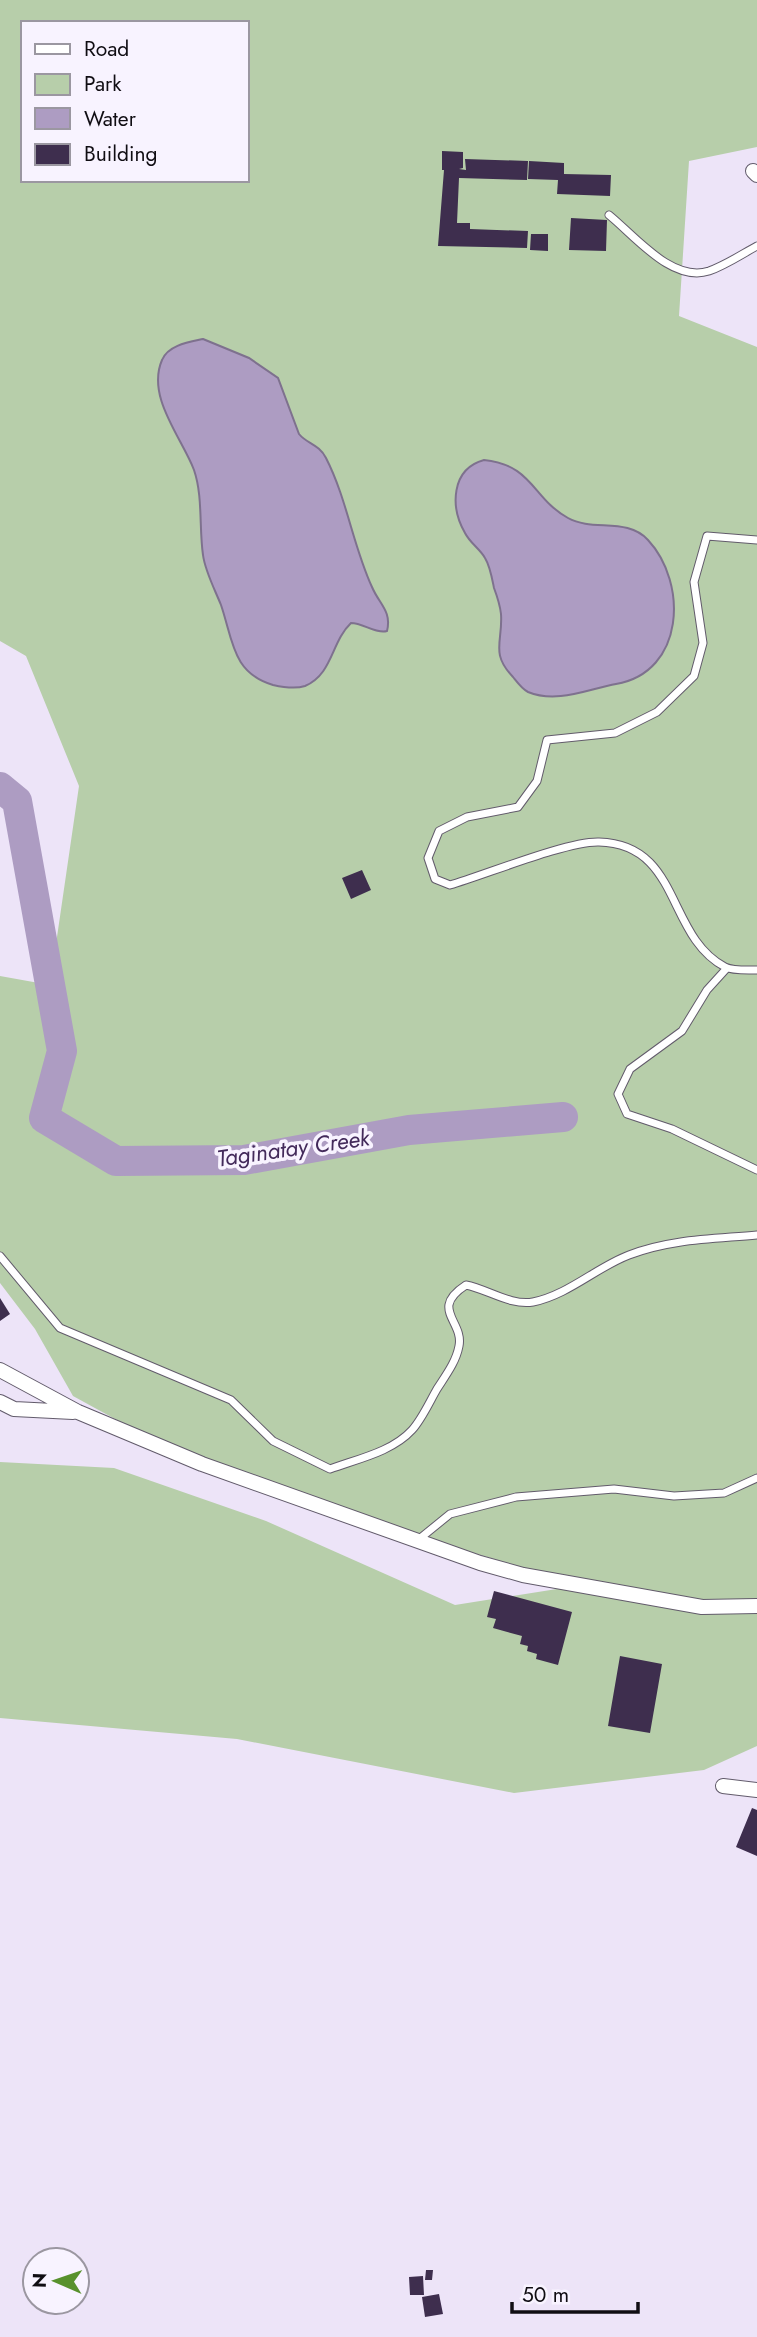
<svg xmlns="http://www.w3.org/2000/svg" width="757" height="2337" font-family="Jost,sans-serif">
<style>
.green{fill:#b7ceaa;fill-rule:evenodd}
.water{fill:#ad9cc2;stroke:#7e718e;stroke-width:2}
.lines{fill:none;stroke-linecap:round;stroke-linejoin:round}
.river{stroke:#ad9cc2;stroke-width:30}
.building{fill:#3e2e4e}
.service-casing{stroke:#625b6b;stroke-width:9}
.minor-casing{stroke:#625b6b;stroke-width:16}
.service{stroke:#fff;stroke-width:7}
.minor{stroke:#fff;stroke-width:14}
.labels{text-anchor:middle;stroke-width:7;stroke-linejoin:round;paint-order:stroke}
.water-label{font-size:23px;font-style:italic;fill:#432a5b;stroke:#f8f3ff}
</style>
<rect width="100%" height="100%" fill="#ede4f8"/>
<path class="green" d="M 0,0 L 757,0 L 757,147 L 689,161 L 679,316 L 757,347 L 757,1746 L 704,1770 L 514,1793 L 237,1739 L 0,1718 L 0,1462 L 114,1468 L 266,1521 L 455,1605 L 582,1585 L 393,1529 L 202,1458 L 126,1425 L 73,1396 L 35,1329 L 0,1283 L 0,976 L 50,985 L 79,786 L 26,656 L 0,641 ZM 23,23 L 247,23 L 247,180 L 23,180 Z"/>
<path class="water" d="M 203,339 L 249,358 L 278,378 L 299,434 C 307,444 319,444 326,458 C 347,499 353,546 372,587 C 379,604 392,611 387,631 C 376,634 363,623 351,623 C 331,642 333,674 305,686 C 296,689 282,687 273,685 C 232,673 233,640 221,605 C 215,590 205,571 203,555 C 199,528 203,496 194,470 C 182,438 146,397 162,360 C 168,345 189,342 203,339 Z
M 484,460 C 533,465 532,498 568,518 C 593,532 627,517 648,540 C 688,583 685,672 616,684 C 588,689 557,704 528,692 C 522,689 517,682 513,677 C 490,653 503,642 501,614 C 500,605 497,596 494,588 C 492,578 490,566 485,558 C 480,549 470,543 465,533 C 450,507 451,469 484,460 Z"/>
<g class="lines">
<path class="river" d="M 0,787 L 17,801 L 62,1051 L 44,1118 L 116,1161 L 244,1160 L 409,1130 L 563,1117"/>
</g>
<path class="building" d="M 442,151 L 463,152 L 463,168 L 459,169 L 466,170 L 465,159 L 528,161 L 527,180 L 459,178 L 457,223 L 470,223 L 470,229 L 528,231 L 527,248 L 438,246 L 444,170 L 442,170 Z
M 529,161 L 564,163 L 564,174 L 611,175 L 610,196 L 557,194 L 558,180 L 528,179 Z
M 571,218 L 607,220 L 606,251 L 569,250 Z
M 531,234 L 548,234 L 548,251 L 530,250 Z
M 362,870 L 371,890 L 351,899 L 342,878 Z
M 0,1298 L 10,1314 L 0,1321 Z
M 494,1591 L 572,1612 L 558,1665 L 536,1659 L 537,1654 L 527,1651 L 528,1646 L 520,1644 L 522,1636 L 493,1628 L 496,1619 L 487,1617 Z
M 620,1656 L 662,1664 L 650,1733 L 608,1726 Z
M 752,1808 L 757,1810 L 757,1856 L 736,1847 Z
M 426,2270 L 433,2270 L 432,2280 L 425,2280 Z
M 423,2276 L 424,2295 L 410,2295 L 409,2277 Z
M 439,2294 L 443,2314 L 425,2317 L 422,2297 Z"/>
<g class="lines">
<defs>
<path id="service" d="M 609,215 C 635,236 672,283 709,271 C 726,265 742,254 757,246
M 757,540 L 707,536 L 694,582 L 703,643 L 694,676 L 657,712 L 615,733 L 547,740 L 537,781 L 518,807 L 467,817 L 439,831 L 428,858 L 435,879 L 450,885 C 485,875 567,841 599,842 C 681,844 666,936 725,967 C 733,971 748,970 757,970
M 727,968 L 707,990 L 682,1031 L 630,1069 L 618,1094 L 627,1114 L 672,1129 L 757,1170
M 0,1256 L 60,1328 L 231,1400 L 273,1441 L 330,1469 C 357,1459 392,1452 412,1430 C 422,1419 430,1401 437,1389 C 446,1375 456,1362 459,1346 C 464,1321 429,1309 466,1285 C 487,1289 511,1306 533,1302 C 568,1295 597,1267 629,1255 C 670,1239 714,1239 757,1235
M 418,1540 L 450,1514 L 516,1497 L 614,1489 L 674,1496 L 724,1493 L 757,1478"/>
<path id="minor" d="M 753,171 L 757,175
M 0,1370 L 78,1412 L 202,1464 L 480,1563 L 523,1575 L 702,1607 L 757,1606
M 0,1402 L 14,1409 L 73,1412
M 723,1786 L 757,1790"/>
</defs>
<use href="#service" class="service-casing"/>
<use href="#minor" class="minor-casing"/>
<use href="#service" class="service"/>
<use href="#minor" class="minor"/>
</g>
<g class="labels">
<g class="water-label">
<text transform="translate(293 1148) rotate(-8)" y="8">Taginatay Creek</text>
</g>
</g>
<rect x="21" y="21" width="228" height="161" fill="#f8f3ff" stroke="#9b97a1" stroke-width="2"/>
<rect x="35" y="44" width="35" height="10" fill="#ffffff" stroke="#9b97a1" stroke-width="2"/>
<text x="84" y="56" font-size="21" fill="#100d13">Road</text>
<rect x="35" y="74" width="35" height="21" fill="#b7ceaa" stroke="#9b97a1" stroke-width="2"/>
<text x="84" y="91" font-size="21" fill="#100d13">Park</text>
<rect x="35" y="108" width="35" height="21" fill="#ad9cc2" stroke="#9b97a1" stroke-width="2"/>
<text x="84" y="126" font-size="21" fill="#100d13">Water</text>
<rect x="35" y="144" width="35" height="21" fill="#3e2e4e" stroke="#9b97a1" stroke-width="2"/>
<text x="84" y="161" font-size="21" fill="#100d13">Building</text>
<g transform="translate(56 2281) rotate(272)"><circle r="33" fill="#f8f3ff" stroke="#9b97a1" stroke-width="2"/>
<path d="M0-5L12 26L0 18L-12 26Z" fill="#58912d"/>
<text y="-10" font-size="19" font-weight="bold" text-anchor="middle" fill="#100d13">N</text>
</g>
<path d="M512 2302v10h126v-10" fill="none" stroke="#100d13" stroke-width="3.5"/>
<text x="522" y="2302" font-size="21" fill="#100d13" stroke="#f8f3ff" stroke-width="5" paint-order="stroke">50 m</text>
</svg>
